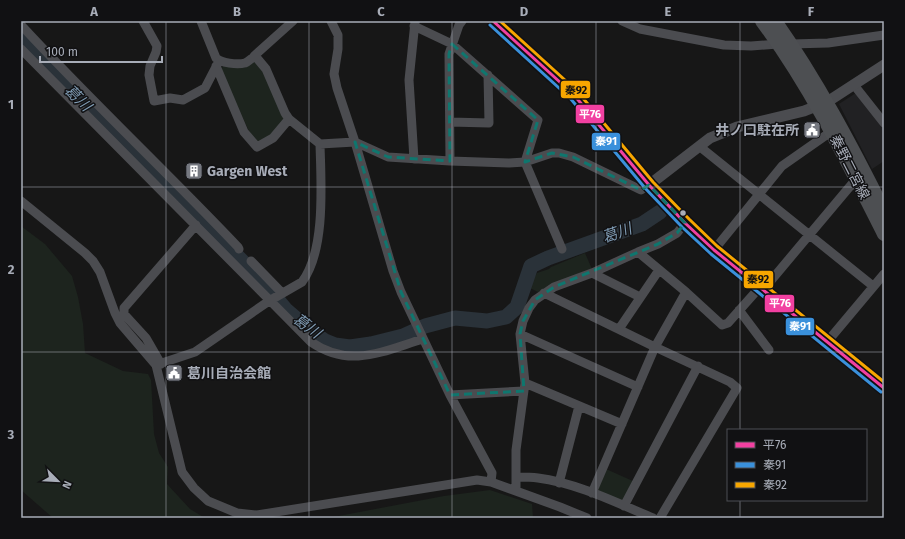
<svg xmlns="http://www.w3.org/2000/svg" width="905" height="539" font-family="'Fira Sans','Noto Sans JP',sans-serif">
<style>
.built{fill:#212123}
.green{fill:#1d241e}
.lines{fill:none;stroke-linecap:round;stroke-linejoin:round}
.river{stroke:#2a3239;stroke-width:15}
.minor{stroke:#4b4c50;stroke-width:9}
.tertiary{stroke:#4b4c50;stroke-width:11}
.primary{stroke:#4d4f52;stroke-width:14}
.bus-1-casing{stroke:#111113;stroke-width:6}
.bus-2-casing{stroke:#111113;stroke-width:6}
.bus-3-casing{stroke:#111113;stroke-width:6}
.bus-1{stroke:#f240a1;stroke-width:3}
.bus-2{stroke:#3a90db;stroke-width:3}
.bus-3{stroke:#f7a600;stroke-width:3}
.marked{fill:none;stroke:#0f766e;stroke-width:3;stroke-dasharray:8 5;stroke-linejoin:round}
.grid{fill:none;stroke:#a8adb8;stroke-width:1;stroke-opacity:0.55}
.bus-dot{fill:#a8adb8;stroke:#111113;stroke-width:1.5}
.labels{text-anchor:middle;stroke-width:3;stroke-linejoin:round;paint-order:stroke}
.poi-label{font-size:14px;font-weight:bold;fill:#a8adb8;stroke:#111113;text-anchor:start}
.street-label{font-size:14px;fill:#a8adb8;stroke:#111113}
.water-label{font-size:15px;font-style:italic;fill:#7f9bb3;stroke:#111113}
.line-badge{stroke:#111113;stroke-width:1.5}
.badge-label{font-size:11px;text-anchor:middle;font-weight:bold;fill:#fff}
.pale-badge-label{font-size:11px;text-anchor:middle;font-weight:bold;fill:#111}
.neatline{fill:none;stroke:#a8adb8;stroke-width:1.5}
.grid-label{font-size:13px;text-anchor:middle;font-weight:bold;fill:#a8adb8}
</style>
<rect width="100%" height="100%" fill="#171717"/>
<path class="built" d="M 856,93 L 884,128 L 884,161 L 872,169 L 839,104 Z"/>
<path class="green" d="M 253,61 C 264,66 278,105 284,117 C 283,129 269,137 259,143 L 255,142 L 248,129 L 221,70 L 224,64 Z
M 21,226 L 45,244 L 72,276 L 78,297 L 83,324 L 85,353 L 123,371 L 148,374 L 151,380 L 154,434 L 159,453 L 168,467 L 167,484 L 190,509 L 205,518 L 53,518 L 21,490 Z
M 585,253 L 592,269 L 540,293 L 530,288 L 532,281 L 537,273 L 549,269 L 551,267 Z
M 606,469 L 635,482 L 625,500 L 621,502 L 599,494 L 598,489 Z
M 490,490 L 532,504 L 533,518 L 328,518 L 444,496 Z"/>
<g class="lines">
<path class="river" d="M 21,36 L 65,86 L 109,128 L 248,267 L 267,287 L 286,310 L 307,328 L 325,341 L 335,345 L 350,347 L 371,344 L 403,336 L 425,326 L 455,318 L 487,321 L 506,317 L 517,307 L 531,266 L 548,258 L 642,224 L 660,212"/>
<path class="minor" d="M 143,21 L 157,46 L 156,52 L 150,66 L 149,75 L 154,101 L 170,98 L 183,100 L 205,88 L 219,61
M 201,21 L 216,58 C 221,63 237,65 245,63 C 250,61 251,57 256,57 L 266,69 L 285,113 L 289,119 L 320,144 L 355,142 L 388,157 L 450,161 L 509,163 L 525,162 L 552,153 L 559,153 L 573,157 L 641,190 L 649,185
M 331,21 L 338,35 L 338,49 L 334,74 L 337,88 L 355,142 L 393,271 L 401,292 L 450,395 L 492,473 L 491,482
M 622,21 L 640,29 L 724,45 L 751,46 L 778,44
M 21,25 C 91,101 167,172 238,247 L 239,249
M 414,26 L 452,44 L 538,120 L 525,162 L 562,249
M 791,44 L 828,43 L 884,35
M 21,49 L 311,342 C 350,369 383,351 423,339
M 254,56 L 293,21
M 216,66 L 244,132 L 257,147 L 273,138 L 289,119
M 854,85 L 884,123
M 450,122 L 489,123 L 488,75
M 699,146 L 873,286
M 414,159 L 409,80 L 415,22
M 450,161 L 449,54 L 459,25 L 462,21
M 21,201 L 85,253 L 93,261 L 100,272 L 115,313 L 120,323 L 156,365 L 182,472 L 194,488 L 208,501 L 237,513 L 257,515 L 477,480 L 491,482 L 560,507 L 587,518
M 714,250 L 782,166 L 832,131
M 638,252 L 686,292 L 722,325 L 728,323 L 760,287
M 251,261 L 282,293
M 592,273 L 640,297
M 763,290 L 857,178
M 544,293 L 655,347 L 730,382 L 737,388 L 660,518
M 739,310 L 769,350
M 619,329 L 659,270
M 520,334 L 638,387
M 827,342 L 884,274
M 161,364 L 146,338 L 124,314 L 124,308 L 196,225
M 156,365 L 195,352 L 269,301 L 302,282 C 326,250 321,183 320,144
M 525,383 L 622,424
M 450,395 L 524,391
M 517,477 C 524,477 531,477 538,478 C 577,483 617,503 653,518
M 559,483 L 579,406
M 516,491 L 516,450 L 525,383 L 520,334 L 523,321 L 529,308 L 535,300 L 554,287 L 592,273 L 638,252 L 658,244 L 677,233 L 685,223
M 592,493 L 655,347 L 686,292
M 624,506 L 698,366"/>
<path class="tertiary" d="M 493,21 L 555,77 L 574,95 L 649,185 L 685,223 L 714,250 L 884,388
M 649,185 L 710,138 L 737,127 L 804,111 L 827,102 L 884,65"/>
<path class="primary" d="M 762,21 C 811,87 847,161 884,234
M 775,21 C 817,81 851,145 884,211"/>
<defs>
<path id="bus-1" d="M 493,21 L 574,95 L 649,185 L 685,223 L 714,250 L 884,388"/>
<path id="bus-2" d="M 490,25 L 570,98 L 645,188 L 682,227 L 711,254 L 881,392"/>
<path id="bus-3" d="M 500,21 L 577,91 L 653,182 L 689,219 L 717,246 L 884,382"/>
</defs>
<use href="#bus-1" class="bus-1-casing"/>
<use href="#bus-2" class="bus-2-casing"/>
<use href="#bus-3" class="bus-3-casing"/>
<use href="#bus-1" class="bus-1"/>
<use href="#bus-2" class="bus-2"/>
<use href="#bus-3" class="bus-3"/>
</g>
<path class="marked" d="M 452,44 L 538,120 L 525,162 L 552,153 L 573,157 L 641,190 L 649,185 L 685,223 L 677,233 L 658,244 L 554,287 L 535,300 L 523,321 L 520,334 L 524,391 L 450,395 L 401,292 L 355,142 L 388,157 L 450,161 L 449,54 Z"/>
<path class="grid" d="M 166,21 L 166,518M 309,21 L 309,518M 452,21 L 452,518M 596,21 L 596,518M 740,21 L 740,430M 21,187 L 884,187M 21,352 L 884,352M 740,500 L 740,518"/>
<defs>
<symbol id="civic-square" viewBox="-11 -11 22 22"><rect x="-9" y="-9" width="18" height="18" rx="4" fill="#757880" stroke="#111113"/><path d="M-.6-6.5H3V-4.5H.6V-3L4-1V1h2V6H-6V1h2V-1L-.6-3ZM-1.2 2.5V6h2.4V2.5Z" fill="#fff"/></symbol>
<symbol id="building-square" viewBox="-11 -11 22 22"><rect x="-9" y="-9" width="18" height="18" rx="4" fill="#757880" stroke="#111113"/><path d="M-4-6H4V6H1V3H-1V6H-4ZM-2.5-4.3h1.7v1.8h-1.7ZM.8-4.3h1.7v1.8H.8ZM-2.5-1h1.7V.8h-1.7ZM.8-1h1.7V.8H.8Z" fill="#fff"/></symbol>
</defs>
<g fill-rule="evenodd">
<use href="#civic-square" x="802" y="120" width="20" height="20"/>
<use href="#building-square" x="184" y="161" width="20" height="20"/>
<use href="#civic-square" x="164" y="363" width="20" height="20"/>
</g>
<circle class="bus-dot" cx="683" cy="213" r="3.5"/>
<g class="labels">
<g class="poi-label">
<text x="799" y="135" text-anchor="end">井ノ口駐在所</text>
<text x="207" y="176">Gargen West</text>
<text x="187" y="378">葛川自治会館</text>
</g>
<g class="street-label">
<text transform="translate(850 167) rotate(63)" y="5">秦野二宮線</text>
</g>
<g class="water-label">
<text transform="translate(78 98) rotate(45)" y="5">葛川</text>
<text transform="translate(617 233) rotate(-20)" y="5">葛川</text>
<text transform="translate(307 326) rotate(36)" y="5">葛川</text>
</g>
</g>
<g class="line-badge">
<rect x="560" y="80" width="31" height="19" rx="4" fill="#f7a600"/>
<rect x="575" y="104" width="30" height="20" rx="4" fill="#f240a1"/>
<rect x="591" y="132" width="30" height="19" rx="4" fill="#3a90db"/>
<rect x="743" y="270" width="31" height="19" rx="4" fill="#f7a600"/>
<rect x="764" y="294" width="31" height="19" rx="4" fill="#f240a1"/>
<rect x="785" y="317" width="30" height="19" rx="4" fill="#3a90db"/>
</g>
<g class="badge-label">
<text x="590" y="118">平76</text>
<text x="606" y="145">秦91</text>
<text x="780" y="307">平76</text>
<text x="800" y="330">秦91</text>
</g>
<g class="pale-badge-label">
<text x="576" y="94">秦92</text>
<text x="758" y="283">秦92</text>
</g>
<rect width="905" height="539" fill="none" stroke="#111113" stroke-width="44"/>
<rect x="727" y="429" width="140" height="72" fill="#111113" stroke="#4d4f55"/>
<rect x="735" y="442" width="20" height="6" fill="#f240a1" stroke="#4d4f55"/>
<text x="763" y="449" font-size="12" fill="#a8adb8">平76</text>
<rect x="735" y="462" width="20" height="6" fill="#3a90db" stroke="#4d4f55"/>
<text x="763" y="469" font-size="12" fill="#a8adb8">秦91</text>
<rect x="735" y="482" width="20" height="6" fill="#f7a600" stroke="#4d4f55"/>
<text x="763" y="489" font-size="12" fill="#a8adb8">秦92</text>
<g transform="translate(58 481) rotate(114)" stroke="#111113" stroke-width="3" paint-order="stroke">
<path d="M0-3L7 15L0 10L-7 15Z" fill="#a8adb8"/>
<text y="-6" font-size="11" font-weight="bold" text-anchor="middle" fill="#a8adb8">N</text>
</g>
<path d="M40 56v6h122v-6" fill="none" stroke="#a8adb8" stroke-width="2"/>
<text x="46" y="56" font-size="12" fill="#a8adb8" stroke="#111113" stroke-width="3" paint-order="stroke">100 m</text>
<rect x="22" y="22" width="861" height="495" class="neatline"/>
<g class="grid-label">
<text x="94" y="16">A</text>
<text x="237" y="16">B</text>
<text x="381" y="16">C</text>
<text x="524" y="16">D</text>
<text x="668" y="16">E</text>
<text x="811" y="16">F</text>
<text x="11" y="109">1</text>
<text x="11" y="274">2</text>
<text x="11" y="439">3</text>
</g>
</svg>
